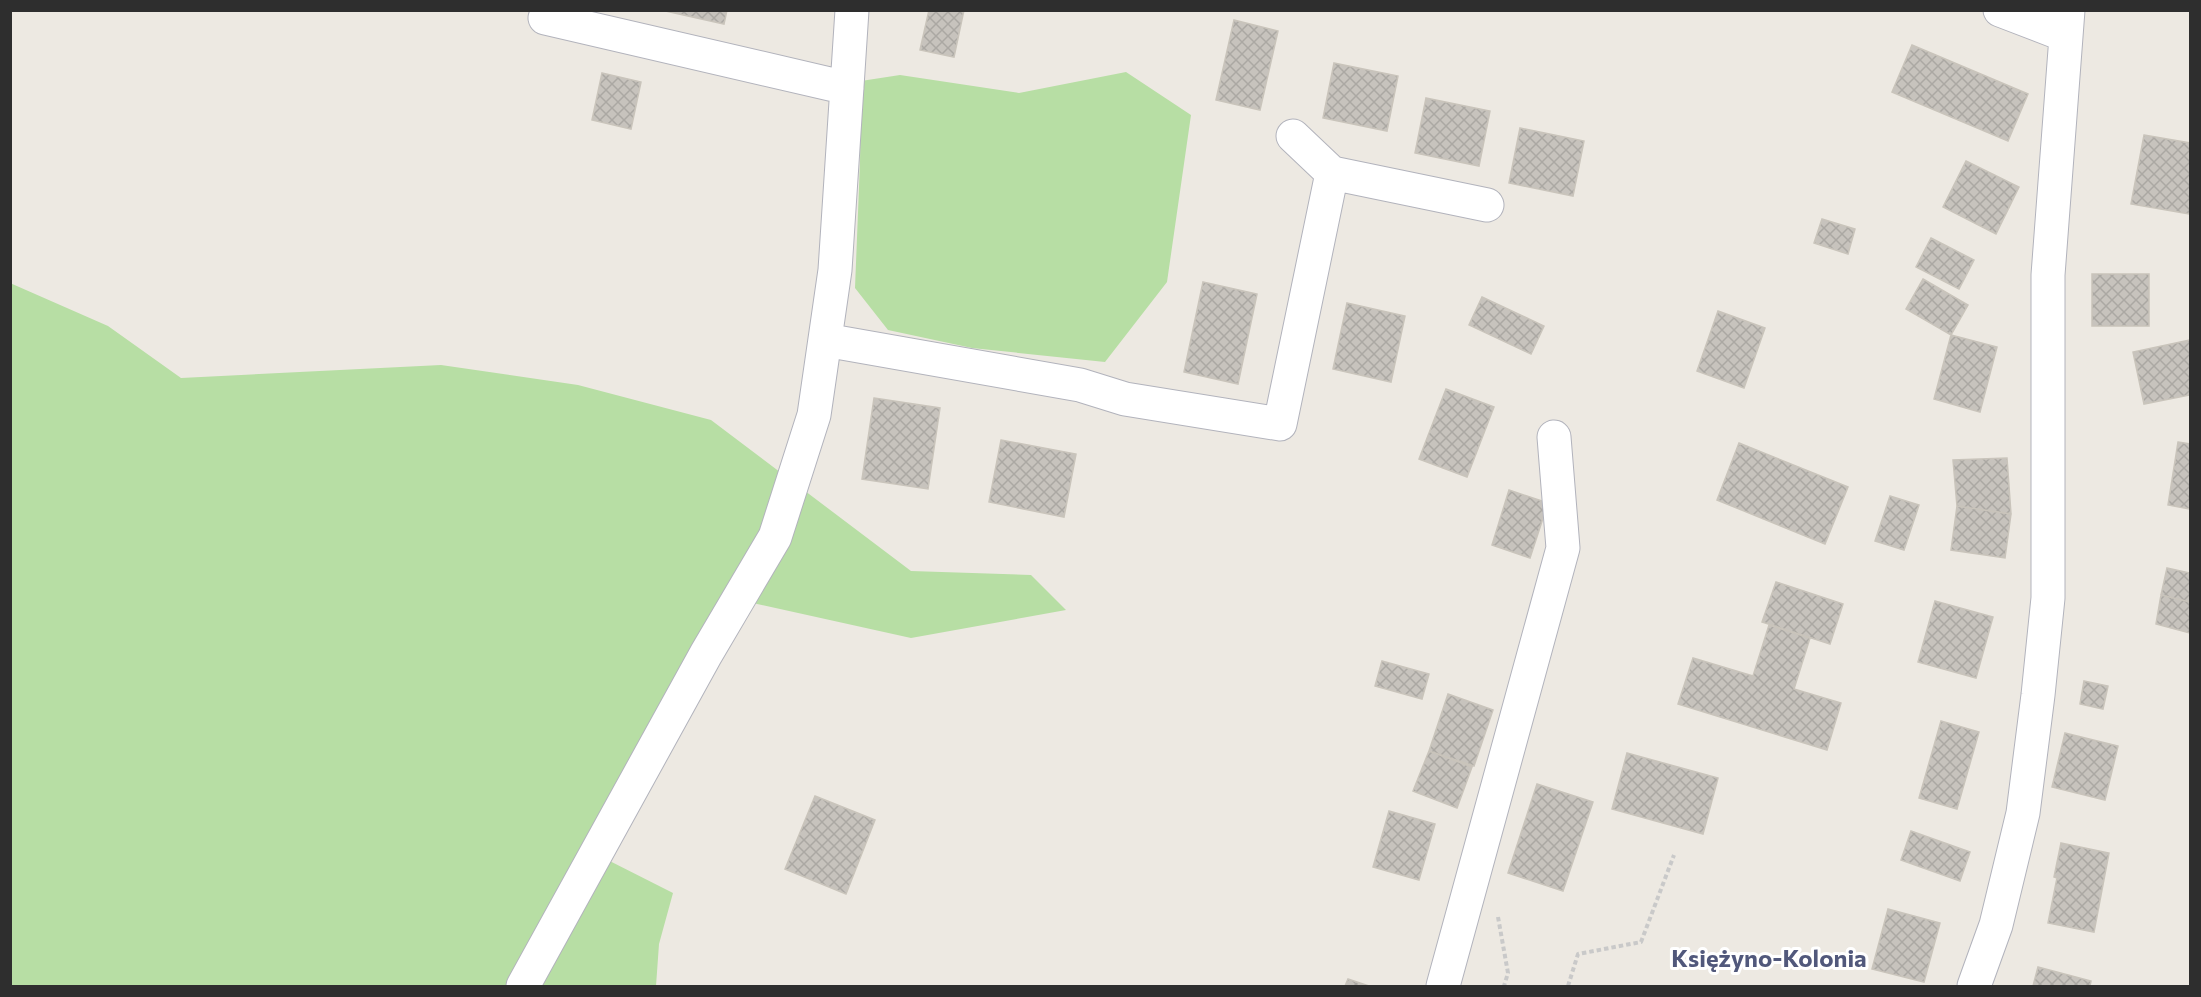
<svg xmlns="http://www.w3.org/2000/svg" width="2201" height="997" font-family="Commissioner,sans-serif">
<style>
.grass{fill:#b7dea4}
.building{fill:url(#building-cross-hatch);stroke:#c9c4bb;stroke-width:1.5}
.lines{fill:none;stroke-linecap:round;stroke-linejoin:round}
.minor-casing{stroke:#b2b3bc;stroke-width:35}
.path{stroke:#c9c9c9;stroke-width:4;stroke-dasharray:4.5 3;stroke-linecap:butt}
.minor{stroke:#fff;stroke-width:33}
.labels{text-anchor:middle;stroke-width:6;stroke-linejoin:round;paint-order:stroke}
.quarter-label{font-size:24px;font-weight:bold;fill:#51587b;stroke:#fff}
</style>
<defs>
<pattern id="building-cross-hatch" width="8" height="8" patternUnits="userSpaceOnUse" patternTransform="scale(1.5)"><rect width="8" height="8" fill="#c7c3bd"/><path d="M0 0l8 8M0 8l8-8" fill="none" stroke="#aba8a3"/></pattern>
</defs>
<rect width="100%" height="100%" fill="#ede9e2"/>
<path class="grass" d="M 1126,72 L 1191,115 L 1167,282 L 1105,362 L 972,348 L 888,330 L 855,288 L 860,162 L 861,81 L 900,75 L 1019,93 Z
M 10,283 L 108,326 L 181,378 L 441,365 L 578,385 L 711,420 L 911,571 L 1031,575 L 1066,610 L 911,638 L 721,596 L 582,847 L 673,893 L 659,944 L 656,986 L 11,986 Z"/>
<path class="building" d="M 661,10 L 727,10 L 724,24 Z
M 929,10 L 964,10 L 954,57 L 920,50 Z
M 1234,20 L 1278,31 L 1260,110 L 1216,100 Z
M 1912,45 L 2028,94 L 2008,141 L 1892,92 Z
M 1334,63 L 1398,76 L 1387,131 L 1323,118 Z
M 602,73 L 641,82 L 631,129 L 592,120 Z
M 1426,98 L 1490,111 L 1479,166 L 1415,153 Z
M 1520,128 L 1584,141 L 1573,196 L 1509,183 Z
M 2144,135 L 2190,143 L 2190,214 L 2131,204 Z
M 1966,161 L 2019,187 L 1996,234 L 1943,207 Z
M 1822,219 L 1855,229 L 1848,254 L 1814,243 Z
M 1931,238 L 1974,260 L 1959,289 L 1916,267 Z
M 2092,274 L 2149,274 L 2149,326 L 2092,326 Z
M 1923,279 L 1968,305 L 1951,335 L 1906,309 Z
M 1203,282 L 1257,294 L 1238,384 L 1184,372 Z
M 1482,297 L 1544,326 L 1531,354 L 1469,325 Z
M 1347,303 L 1405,316 L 1391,382 L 1333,369 Z
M 1718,311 L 1765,328 L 1744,388 L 1697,371 Z
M 1951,335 L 1997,347 L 1980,412 L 1934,399 Z
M 2190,340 L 2190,395 L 2144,404 L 2133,352 Z
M 1446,389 L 1494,407 L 1467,477 L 1419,459 Z
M 874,398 L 940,408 L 928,489 L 862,479 Z
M 1001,440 L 1076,454 L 1064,517 L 989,502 Z
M 2178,442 L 2190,444 L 2190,509 L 2168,505 Z
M 1739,443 L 1848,487 L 1825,544 L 1717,500 Z
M 2007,458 L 2011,514 L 1957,506 L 1953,460 Z
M 1509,490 L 1548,503 L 1530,558 L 1492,545 Z
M 1890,496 L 1919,505 L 1904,550 L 1875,541 Z
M 1957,506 L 2011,514 L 2005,558 L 1951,550 Z
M 2167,568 L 2190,573 L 2190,602 L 2161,595 Z
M 1776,582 L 1843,604 L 1830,644 L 1762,622 Z
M 2161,595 L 2190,602 L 2190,633 L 2156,624 Z
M 1935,601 L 1993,617 L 1976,678 L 1918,662 Z
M 1769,625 L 1810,638 L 1794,689 L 1841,703 L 1827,750 L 1678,704 L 1693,658 L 1753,676 Z
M 1382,661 L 1429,674 L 1422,699 L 1375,686 Z
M 2084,681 L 2108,686 L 2103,709 L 2080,704 Z
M 1448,694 L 1493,710 L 1474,766 L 1429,751 Z
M 1941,721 L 1979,732 L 1957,809 L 1919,798 Z
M 2065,733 L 2118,746 L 2105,800 L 2052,787 Z
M 1429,751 L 1472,767 L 1457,808 L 1413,791 Z
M 1627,753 L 1718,778 L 1703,834 L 1612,809 Z
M 1537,784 L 1593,802 L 1563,891 L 1508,873 Z
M 815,796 L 875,820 L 846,894 L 785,869 Z
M 1389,811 L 1435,824 L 1419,880 L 1373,867 Z
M 1911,831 L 1970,852 L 1960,881 L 1901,860 Z
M 2061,843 L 2109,853 L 2094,932 L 2048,923 L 2057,878 L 2054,877 Z
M 1888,909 L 1940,923 L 1924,982 L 1872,969 Z
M 2038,967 L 2091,981 L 2090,986 L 2033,986 Z
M 1348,979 L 1369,986 L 1345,986 Z"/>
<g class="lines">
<defs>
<path id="minor" d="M 2000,10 L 2065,35
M 545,18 L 847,88
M 1293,136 L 1332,173 L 1487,205
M 825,340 L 1080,385 L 1125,399 L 1280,424 L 1332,173
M 523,986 L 706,654 L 775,537 L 814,415 L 835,270 L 852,10
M 1443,986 L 1563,548 L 1554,437
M 1974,986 L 1996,925 L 2023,813 L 2038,695 L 2048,598 L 2048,275 L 2068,10"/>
</defs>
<use href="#minor" class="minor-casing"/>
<path class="path" d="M 1498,917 L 1508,973 L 1504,986
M 1568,986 L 1578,954 L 1641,942 L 1674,855"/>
<use href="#minor" class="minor"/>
</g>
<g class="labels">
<g class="quarter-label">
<text x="1769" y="967">Księżyno-Kolonia</text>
</g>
</g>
<rect width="2201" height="997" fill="none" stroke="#2e2e2e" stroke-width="24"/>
</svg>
